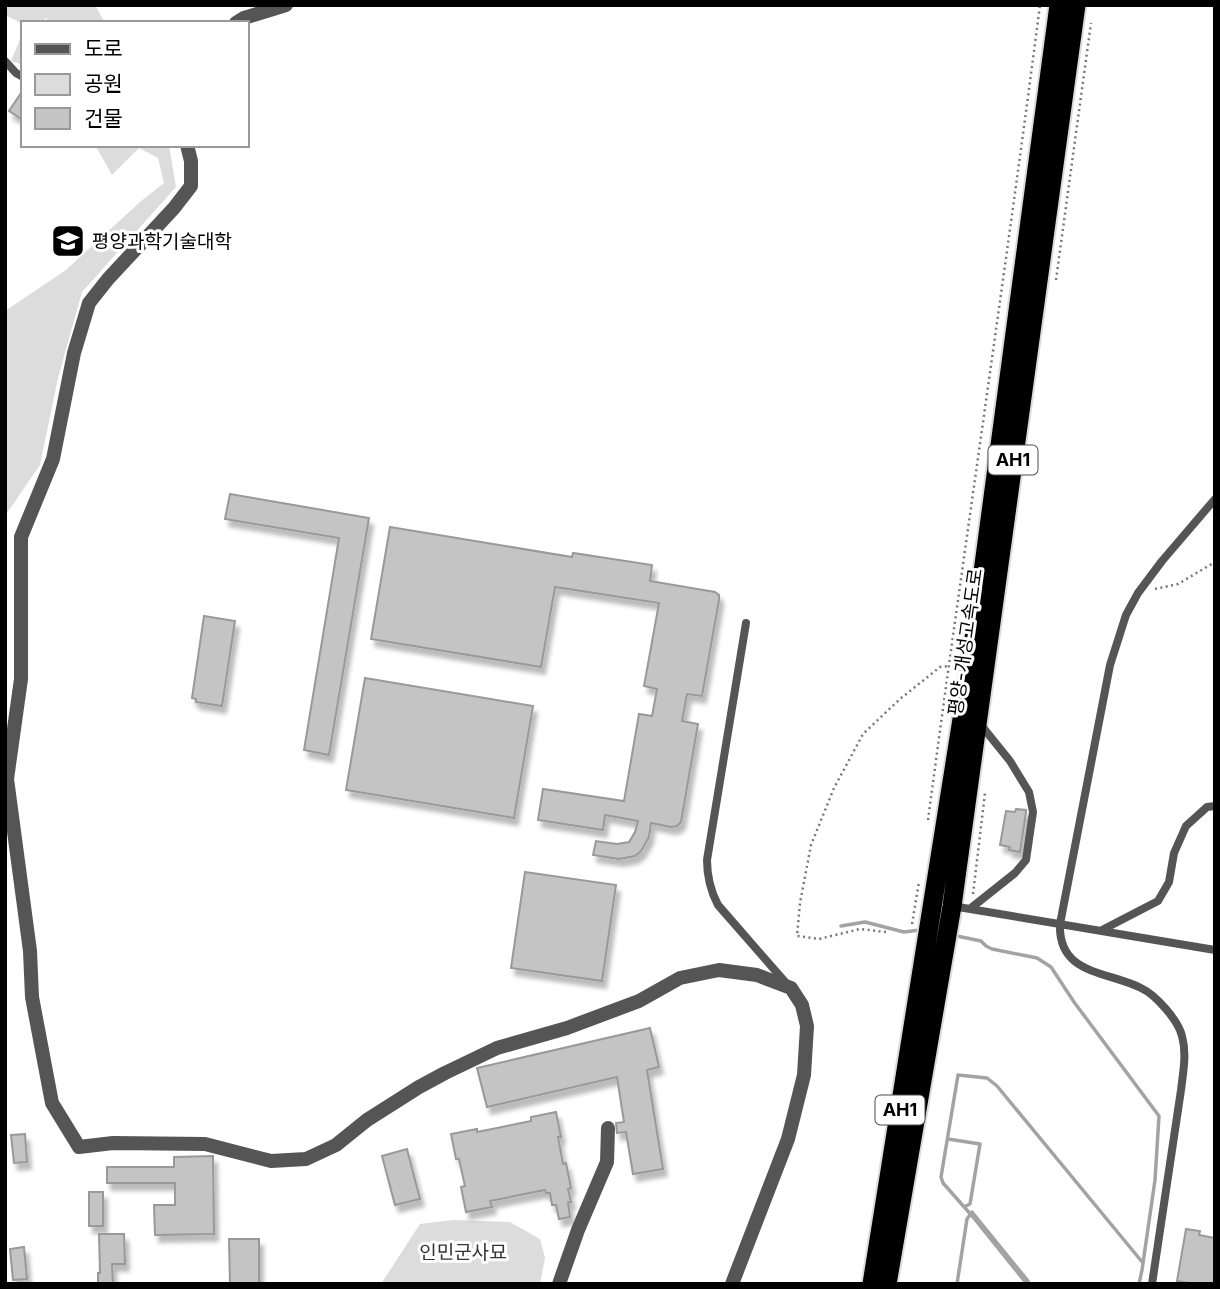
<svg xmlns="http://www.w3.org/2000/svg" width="1220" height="1289" font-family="Inter,'Noto Sans KR',sans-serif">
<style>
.green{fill:#dcdcdc}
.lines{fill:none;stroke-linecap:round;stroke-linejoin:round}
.stream{stroke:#a3a3a3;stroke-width:3.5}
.building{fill:#c4c4c4;stroke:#999;stroke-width:2;filter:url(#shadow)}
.trunk-casing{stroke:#dbdbdb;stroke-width:23}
.path{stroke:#777;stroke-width:2.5;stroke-dasharray:2 3.5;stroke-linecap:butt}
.service{stroke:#555;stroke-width:8}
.minor{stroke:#555;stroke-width:14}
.trunk{stroke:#000;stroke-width:19}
.labels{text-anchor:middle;stroke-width:6;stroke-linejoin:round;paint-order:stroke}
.shield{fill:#fff;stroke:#4c4c4c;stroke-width:2}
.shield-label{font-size:18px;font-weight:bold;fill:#000}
.poi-label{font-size:19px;fill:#000;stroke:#fff;text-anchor:start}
.street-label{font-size:19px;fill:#000;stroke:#fff}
.park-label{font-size:19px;fill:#333;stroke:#fff}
</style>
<defs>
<filter id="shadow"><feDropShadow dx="4" dy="7" stdDeviation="2" flood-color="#0004"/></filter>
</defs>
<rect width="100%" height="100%" fill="#fff"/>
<path class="green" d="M 5,5 L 95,5 L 105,23 L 51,23 L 45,18 L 44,23 L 23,23 L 23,24 L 5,15 Z
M 23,32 L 23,62 L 20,64 L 11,61 Z
M 95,145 L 169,145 L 176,187 L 82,292 L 58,378 L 40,465 L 5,516 L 5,311 L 66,270 L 140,202 L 164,183 L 158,158 L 139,148 L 112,175 Z
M 453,1220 L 510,1222 L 540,1239 L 545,1258 L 540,1284 L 381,1284 L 420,1224 Z"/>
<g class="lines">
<path class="stream" d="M 841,926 L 865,922 L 904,932 L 920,930
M 952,935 L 981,941 L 986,946 L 992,949 L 1037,958 L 1051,967 L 1074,1002 L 1159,1116 L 1155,1180 L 1142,1270 L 1139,1284
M 948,1139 L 980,1144 L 970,1204 L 964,1207
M 957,1284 L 967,1219 L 972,1212 L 1028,1281 L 1028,1284
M 1027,1284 L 973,1217 L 943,1183 L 941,1177 L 958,1075 L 987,1078 L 997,1086 L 1143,1263"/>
</g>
<path class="building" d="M 23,90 L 23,120 L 9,111 Z
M 230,494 L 369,518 L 329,755 L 304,750 L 339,538 L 225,519 Z
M 390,527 L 572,557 L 573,553 L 652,565 L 650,581 L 715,592 L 719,595 L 719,600 L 702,696 L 687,694 L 682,721 L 698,724 L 681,822 L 677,826 L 671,827 L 651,823 L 649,837 L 641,851 L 635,856 L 619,859 L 593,855 L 596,841 L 617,844 L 629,842 L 635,832 L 638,821 L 605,815 L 603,830 L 538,820 L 543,789 L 624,801 L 639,714 L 652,716 L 657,689 L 644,686 L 659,603 L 555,587 L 541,667 L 371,639 Z
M 204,616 L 235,621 L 222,706 L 196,702 L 196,699 L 192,698 Z
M 365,678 L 533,706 L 514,818 L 346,790 Z
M 1016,809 L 1026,810 L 1026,812 L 1020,852 L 1009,850 L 1010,847 L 1000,845 L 1006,811 L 1015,812 Z
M 525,872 L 616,885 L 602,981 L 511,968 Z
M 650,1028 L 659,1067 L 647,1070 L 663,1169 L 633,1174 L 626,1132 L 617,1133 L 616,1123 L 624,1122 L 617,1077 L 487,1107 L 477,1068 Z
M 556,1112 L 561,1137 L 558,1137 L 563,1164 L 566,1163 L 571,1188 L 568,1189 L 571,1202 L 568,1202 L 570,1217 L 559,1219 L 556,1205 L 552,1205 L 550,1193 L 546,1193 L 545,1190 L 490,1201 L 492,1207 L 466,1212 L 461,1187 L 465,1186 L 459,1159 L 456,1159 L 451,1134 L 477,1129 L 477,1132 L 531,1121 L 531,1117 Z
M 25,1134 L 27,1162 L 14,1163 L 11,1135 Z
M 407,1149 L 420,1199 L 395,1205 L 382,1156 Z
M 213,1156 L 214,1234 L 155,1235 L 154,1205 L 175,1205 L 175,1183 L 107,1183 L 107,1167 L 174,1167 L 174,1157 Z
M 89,1192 L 103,1192 L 103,1226 L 89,1226 Z
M 1186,1229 L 1200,1231 L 1199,1235 L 1215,1238 L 1215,1284 L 1194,1284 L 1177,1281 Z
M 99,1234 L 124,1234 L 125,1264 L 112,1264 L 113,1284 L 98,1284 L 98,1273 L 100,1273 Z
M 229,1239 L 259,1239 L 259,1284 L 230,1284 Z
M 24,1247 L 27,1279 L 13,1280 L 10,1249 Z"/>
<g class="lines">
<defs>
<path id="trunk" d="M 872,1284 L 970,669 L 1059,5
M 887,1284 L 952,906 L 1076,5"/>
</defs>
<use href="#trunk" class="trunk-casing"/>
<path class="path" d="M 1056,280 L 1091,23
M 1155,589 L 1178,584 L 1215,562
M 928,820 C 964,548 1005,277 1040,5
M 973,894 L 985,793
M 912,924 L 919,882
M 886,932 L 860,929 L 819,939 L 797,936 L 800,903 L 811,845 L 834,788 L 863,734 L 900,699 L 940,667 L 948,666"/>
<path class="service" d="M 5,61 L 16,73 L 23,77
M 746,623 L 707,860 C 707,877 710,890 718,905 L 786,983
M 952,906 L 1215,950
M 971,908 L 1015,873 L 1026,860 L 1033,812 L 1029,792 L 1010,761 L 981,725
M 1102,930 L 1158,901 L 1169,882 L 1174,853 L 1186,826 L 1207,807 L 1215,806
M 1152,1284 L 1181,1090 C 1183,1073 1187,1054 1182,1036 C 1178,1020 1156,995 1141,988 C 1107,971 1058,975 1060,924 L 1110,665 L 1126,615 L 1138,593 L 1162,561 L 1215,499"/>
<path class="minor" d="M 236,23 L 244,18 L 286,5
M 187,145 L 191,161 L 191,186 L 174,208 L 108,279 L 89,303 L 74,353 L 53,459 L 21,537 L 21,679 L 7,779 L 30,951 L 32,997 L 45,1066 L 52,1103 L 79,1147 L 113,1143 L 205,1144 L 271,1161 L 306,1159 L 336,1145 L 367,1120 L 419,1087 L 445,1073 L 497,1048 L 567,1028 L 639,1001 L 680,978 L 719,970 L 757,975 L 791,988 L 802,1005 L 807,1026 L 804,1075 L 788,1139 L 732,1284
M 559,1284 L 578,1230 L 607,1162 L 608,1128"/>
<use href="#trunk" class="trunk"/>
</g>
<defs>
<symbol id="university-square" viewBox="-11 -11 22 22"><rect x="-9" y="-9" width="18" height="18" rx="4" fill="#000" stroke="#fff"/><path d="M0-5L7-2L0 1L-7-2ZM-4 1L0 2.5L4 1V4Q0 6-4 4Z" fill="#fff"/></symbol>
</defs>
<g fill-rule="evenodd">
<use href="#university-square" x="49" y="222" width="38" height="38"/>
</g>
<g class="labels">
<g class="shield">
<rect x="988.5" y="445.5" width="49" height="29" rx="5"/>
<rect x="875.5" y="1095.5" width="49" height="29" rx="5"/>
</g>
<g class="shield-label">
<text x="1013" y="466">AH1</text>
<text x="900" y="1116">AH1</text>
</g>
<g class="poi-label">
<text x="92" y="248">평양과학기술대학</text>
</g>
<g class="street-label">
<text transform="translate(965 642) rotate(-82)" y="7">평양-개성고속도로</text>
</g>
<g class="park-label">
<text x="463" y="1259">인민군사묘</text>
</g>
</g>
<rect width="1220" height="1289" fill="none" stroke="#000000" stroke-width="14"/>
<rect x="21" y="21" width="228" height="126" fill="#ffffff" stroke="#999999" stroke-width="2"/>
<rect x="35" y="44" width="35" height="10" fill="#555555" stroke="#999999" stroke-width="2"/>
<text x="84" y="56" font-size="21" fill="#000000">도로</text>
<rect x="35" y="74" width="35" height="21" fill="#dcdcdc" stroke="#999999" stroke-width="2"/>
<text x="84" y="91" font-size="21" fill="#000000">공원</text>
<rect x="35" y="108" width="35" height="21" fill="#c4c4c4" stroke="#999999" stroke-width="2"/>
<text x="84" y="126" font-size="21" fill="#000000">건물</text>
</svg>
